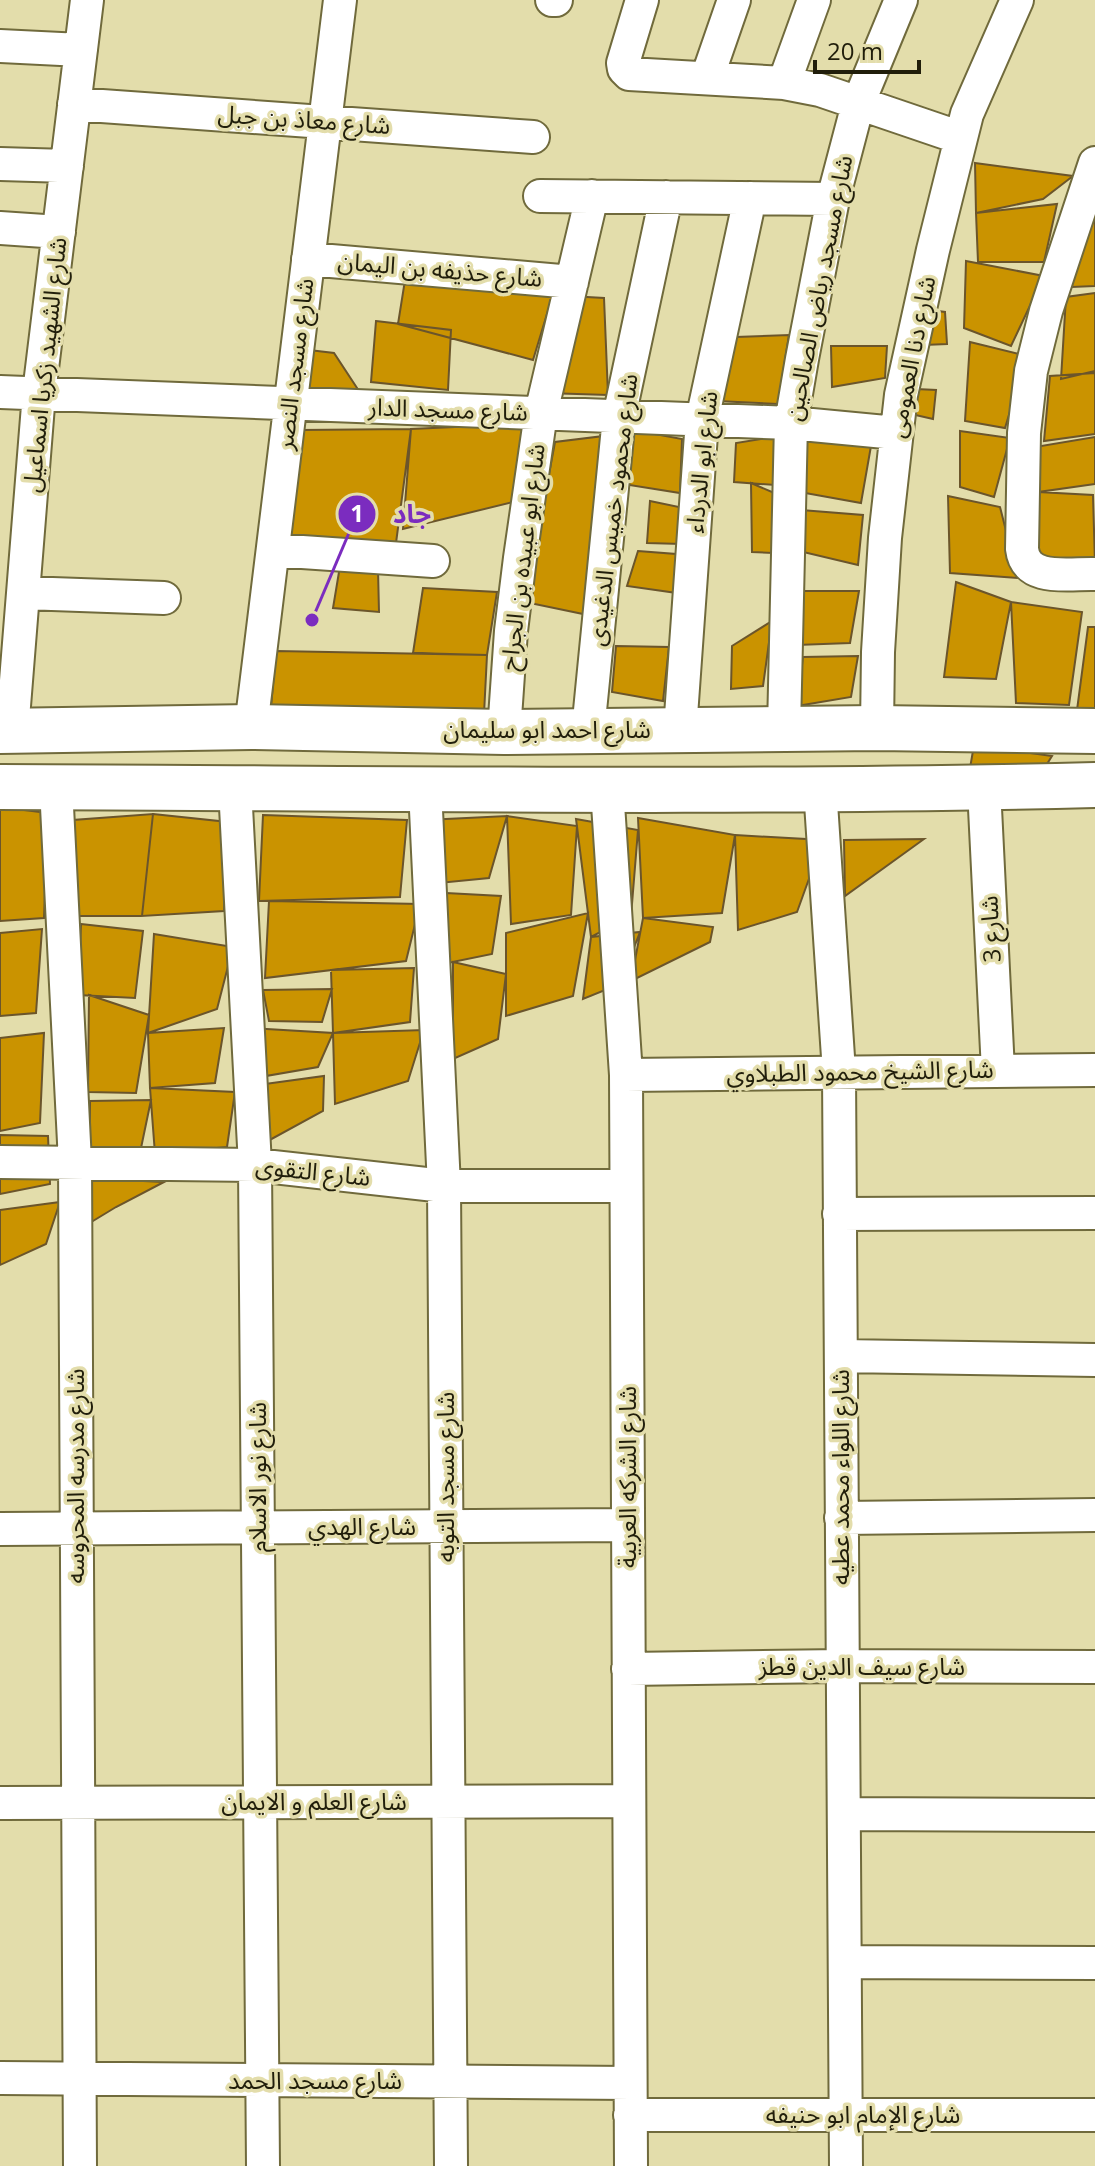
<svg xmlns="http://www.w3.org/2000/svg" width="1095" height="2166" font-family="'Open Sans','Noto Sans Arabic',sans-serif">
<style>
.building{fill:#ca9300;stroke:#6b552b;stroke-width:2}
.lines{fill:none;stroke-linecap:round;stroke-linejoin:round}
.street-casing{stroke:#706a3c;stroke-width:36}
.secondary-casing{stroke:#706a3c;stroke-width:48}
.street{stroke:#fff;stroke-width:32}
.secondary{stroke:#fff;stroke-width:44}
.labels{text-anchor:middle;stroke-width:7;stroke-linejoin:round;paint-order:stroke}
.street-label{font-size:24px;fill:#211e0b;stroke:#e3ddab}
.leader{fill:none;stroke:#7b2cbf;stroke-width:3}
.callout-dot{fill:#7b2cbf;stroke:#e3ddab;stroke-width:3}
.mark-label{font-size:24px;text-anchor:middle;font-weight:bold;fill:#fff}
.callout-label{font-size:26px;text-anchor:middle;font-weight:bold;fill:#7b2cbf;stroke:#e3ddab;stroke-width:7;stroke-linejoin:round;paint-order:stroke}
</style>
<rect width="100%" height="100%" fill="#e3ddab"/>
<path class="building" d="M 975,163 L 1073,176 L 1043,199 L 976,213 Z
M 1057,204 L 1044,262 L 978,262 L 976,213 Z
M 1077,217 L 1095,220 L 1095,286 L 1072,287 Z
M 966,261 L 1044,276 L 1011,346 L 964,328 Z
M 405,280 L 554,291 L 533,360 L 398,324 Z
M 1095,293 L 1095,371 L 1061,379 L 1066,297 Z
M 569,296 L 604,298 L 608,395 L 546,393 Z
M 930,310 L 945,312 L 947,344 L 924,345 Z
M 376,321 L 451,330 L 448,390 L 371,382 Z
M 789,335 L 778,404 L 717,401 L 736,337 Z
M 970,342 L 1027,356 L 1005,428 L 965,421 Z
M 831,346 L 887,346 L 885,378 L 832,387 Z
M 309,350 L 334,353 L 361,394 L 304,389 Z
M 1095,373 L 1095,434 L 1044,441 L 1050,376 Z
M 916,389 L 936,390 L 933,419 L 911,414 Z
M 524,424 L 517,501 L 403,529 L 411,429 Z
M 411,429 L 396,543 L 286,550 L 300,430 Z
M 633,430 L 682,439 L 680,493 L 623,484 Z
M 960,431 L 1010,438 L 994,497 L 960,487 Z
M 805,434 L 871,446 L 861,503 L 794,491 Z
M 604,436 L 583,614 L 525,602 L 555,442 Z
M 779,436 L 775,485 L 734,482 L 736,443 Z
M 1095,437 L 1095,484 L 1038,492 L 1035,447 Z
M 751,483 L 779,495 L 773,553 L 752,552 Z
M 1038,492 L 1093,495 L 1095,564 L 1029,567 Z
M 948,496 L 1000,507 L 1018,578 L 950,573 Z
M 650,501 L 679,507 L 682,544 L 647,543 Z
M 801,510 L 863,515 L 858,565 L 799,551 Z
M 638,551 L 676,554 L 677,593 L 627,586 Z
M 342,554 L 378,569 L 379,612 L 333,608 Z
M 956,582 L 1011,602 L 996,679 L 944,677 Z
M 423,588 L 497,592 L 487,655 L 413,653 Z
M 803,591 L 859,591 L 850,643 L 797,645 Z
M 1011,602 L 1082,612 L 1069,705 L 1016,703 Z
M 772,621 L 763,686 L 731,689 L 732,646 Z
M 1088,627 L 1095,627 L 1095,710 L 1077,710 Z
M 616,646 L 669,647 L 663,701 L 612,692 Z
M 276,651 L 487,655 L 484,714 L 270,718 Z
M 858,656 L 851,697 L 797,706 L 803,657 Z
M 974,745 L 1052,756 L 1020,807 L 964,803 Z
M 0,807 L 48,813 L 44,918 L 0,921 Z
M 153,814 L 228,822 L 224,911 L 142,916 Z
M 153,814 L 142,916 L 77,916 L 73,820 Z
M 263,815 L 407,820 L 400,897 L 259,901 Z
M 507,816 L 577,826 L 571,915 L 511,924 Z
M 507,816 L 489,878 L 439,883 L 426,820 Z
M 638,818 L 735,835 L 722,913 L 643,918 Z
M 576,819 L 638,830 L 631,916 L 591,937 Z
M 735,835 L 823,840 L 797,912 L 738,930 Z
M 924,839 L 845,896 L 844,840 Z
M 446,893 L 501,896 L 492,954 L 433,966 Z
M 269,901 L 420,904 L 406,961 L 265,978 Z
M 588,913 L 573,996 L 506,1016 L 506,933 Z
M 643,918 L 713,927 L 710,942 L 631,981 Z
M 81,924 L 143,931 L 135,998 L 78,995 Z
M 42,929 L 36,1013 L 0,1016 L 0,933 Z
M 640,932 L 620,984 L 583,999 L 591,937 Z
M 154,934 L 233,947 L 217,1009 L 148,1033 Z
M 453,962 L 506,974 L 498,1039 L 453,1059 Z
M 414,968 L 410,1022 L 333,1033 L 331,970 Z
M 332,989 L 322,1022 L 269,1021 L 263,990 Z
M 89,995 L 149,1015 L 136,1093 L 88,1092 Z
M 224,1028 L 215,1083 L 150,1088 L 148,1033 Z
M 248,1028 L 333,1033 L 318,1067 L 260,1077 Z
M 424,1030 L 408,1081 L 335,1104 L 333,1033 Z
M 44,1033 L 40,1123 L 0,1131 L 0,1038 Z
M 324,1076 L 323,1111 L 255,1148 L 251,1086 Z
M 150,1088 L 235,1092 L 227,1147 L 155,1154 Z
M 151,1100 L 141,1148 L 90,1153 L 90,1101 Z
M 0,1135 L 48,1136 L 50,1184 L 0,1194 Z
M 61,1177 L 164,1182 L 116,1207 L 60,1241 Z
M 60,1202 L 46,1244 L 0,1265 L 0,1210 Z"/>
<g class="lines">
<defs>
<path id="street" d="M 552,0 L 556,0
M 642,0 L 623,63 L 624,69 L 629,74 L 784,83 L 820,90 L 961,138
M 0,46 L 81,50
M 707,78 L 734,0
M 784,83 L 814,0
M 74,104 L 533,137
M 1095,163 L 1046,311 L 1031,371 L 1024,433 L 1022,549 C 1026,583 1070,573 1095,574
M 0,164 L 67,166
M 540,196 L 833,199
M 0,228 L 59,232
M 308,259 L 572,282
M 0,392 L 791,423 L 896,433
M 273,550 L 433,561
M 24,593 L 164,598
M 251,727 L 340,0
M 877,728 L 878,652 L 885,538 L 901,395 L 933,250 L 967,114 L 1017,0
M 784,729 L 791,423 L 802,359 L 833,199 L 858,104 L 901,0
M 680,730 L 702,420 L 750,198
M 12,731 L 39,393 L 87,0
M 588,731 L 619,417 L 666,197
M 504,732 L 511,631 L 520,558 L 541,413 L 592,196
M 56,787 L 75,1162 L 80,2166
M 235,788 L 255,1165 L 263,2166
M 820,788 L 839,1072 L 846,2166
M 984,788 L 998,1071
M 425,789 L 444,1186 L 451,2166
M 607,789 L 626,1075 L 631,2166
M 626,1075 L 1095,1070
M 0,1162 L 255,1165 L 444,1186 L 626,1186
M 839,1214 L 1095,1213
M 841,1356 L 1095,1360
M 841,1518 L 1095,1515
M 0,1529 L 628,1525
M 628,1669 L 842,1666 L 1095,1667
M 0,1803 L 629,1801
M 844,1814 L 1095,1815
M 845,1962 L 1095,1963
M 0,2078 L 630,2083
M 630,2115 L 1095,2115"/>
<path id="secondary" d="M 0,731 L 251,727 L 504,732 L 877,728 L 1095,731
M 0,787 C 365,788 730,794 1095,785"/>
</defs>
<use href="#street" class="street-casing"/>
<use href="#secondary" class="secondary-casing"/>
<use href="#street" class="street"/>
<use href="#secondary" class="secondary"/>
</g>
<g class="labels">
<g class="street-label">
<text transform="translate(304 120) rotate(4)" y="8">شارع معاذ بن جبل</text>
<text transform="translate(440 270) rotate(5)" y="8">شارع حذيفه بن اليمان</text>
<text transform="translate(819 288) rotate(-79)" y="8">شارع مسجد رياض الصالحين</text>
<text transform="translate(912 357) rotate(-79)" y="8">شارع دنا العمومى</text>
<text transform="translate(295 364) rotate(-83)" y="8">شارع مسجد النصر</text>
<text transform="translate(45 365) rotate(-84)" y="8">شارع الشهيد زكريا اسماعيل</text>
<text transform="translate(448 410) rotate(2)" y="8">شارع مسجد الدار</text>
<text transform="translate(702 462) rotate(-84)" y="8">شارع ابو الدرداء</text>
<text transform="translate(613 510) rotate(-83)" y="8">شارع محمود خميس الدغيدى</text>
<text transform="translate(523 557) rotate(-83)" y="8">شارع ابو عبيده بن الجراح</text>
<text x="547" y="738">شارع احمد ابو سليمان</text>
<text transform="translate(991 929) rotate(-93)" y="8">شارع 3</text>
<text transform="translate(860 1072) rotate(-1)" y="8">شارع الشيخ محمود الطبلاوي</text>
<text transform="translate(313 1172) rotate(6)" y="8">شارع التقوى</text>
<text transform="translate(76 1476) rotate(-90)" y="8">شارع مدرسه المحروسه</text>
<text transform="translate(258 1477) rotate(-90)" y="8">شارع نور الاسلام</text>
<text transform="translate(446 1477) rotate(-90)" y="8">شارع مسجد التوبه</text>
<text transform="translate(628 1477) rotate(-90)" y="8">شارع الشركه العربية</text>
<text transform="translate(841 1477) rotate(-90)" y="8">شارع اللواء محمد عطيه</text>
<text x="362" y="1535">شارع الهدي</text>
<text x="862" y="1675">شارع سيف الدين قطز</text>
<text x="314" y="1810">شارع العلم و الايمان</text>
<text x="315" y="2089">شارع مسجد الحمد</text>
<text x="863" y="2123">شارع الإمام ابو حنيفه</text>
</g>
</g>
<path class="leader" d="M312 620L357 514"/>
<g class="callout-dot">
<circle cx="312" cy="620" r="8"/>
<circle cx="357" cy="514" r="20"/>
</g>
<g class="mark-label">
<text x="357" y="522">1</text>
</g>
<g class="callout-label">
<text x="412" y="523">جاد</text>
</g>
<path d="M815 60v12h104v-12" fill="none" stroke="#211e0b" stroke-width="4"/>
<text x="827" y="60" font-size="24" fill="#211e0b" stroke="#e3ddab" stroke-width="6" paint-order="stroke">20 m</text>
</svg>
